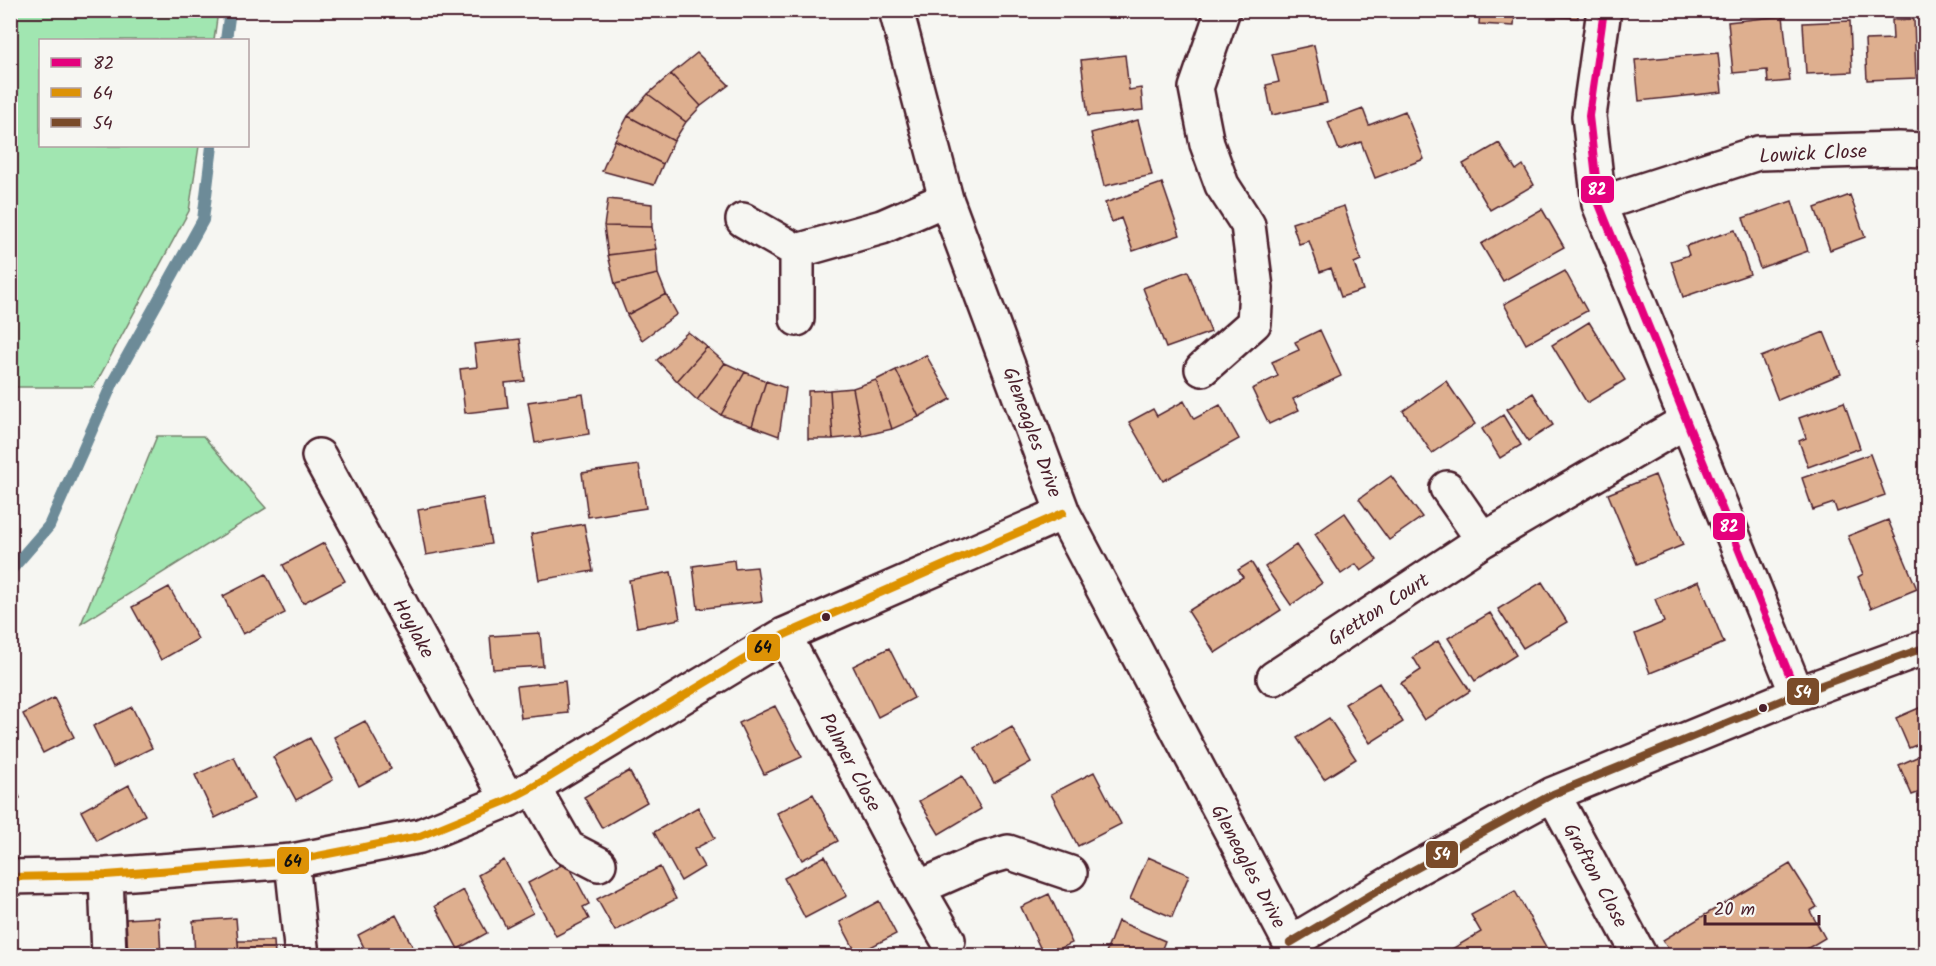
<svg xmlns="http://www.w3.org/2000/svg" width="1936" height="966" font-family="Kalam,sans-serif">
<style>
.green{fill:#a1e6b1;stroke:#76826e;stroke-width:1.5}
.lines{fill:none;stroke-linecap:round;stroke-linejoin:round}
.stream{stroke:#6d8b98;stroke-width:12}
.building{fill:#deaf8f;stroke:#4a1f2b;stroke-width:1.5}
.minor-casing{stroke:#4a1f2b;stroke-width:38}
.minor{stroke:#f6f6f2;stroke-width:33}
.bus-1-casing{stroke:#f6f6f2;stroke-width:12}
.bus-2-casing{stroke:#f6f6f2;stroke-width:12}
.bus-3-casing{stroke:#f6f6f2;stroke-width:12}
.bus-1{stroke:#e5007d;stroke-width:8}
.bus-2{stroke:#dd9206;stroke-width:8}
.bus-3{stroke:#7a4b2a;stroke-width:8}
.bus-dot{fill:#4a1f2b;stroke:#f6f6f2;stroke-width:2}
.labels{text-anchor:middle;stroke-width:4.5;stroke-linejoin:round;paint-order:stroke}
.street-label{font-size:20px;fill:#4a1f2b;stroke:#f6f6f2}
.line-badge{stroke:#f6f6f2;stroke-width:2}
.badge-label{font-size:16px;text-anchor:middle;font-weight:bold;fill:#fff}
.pale-badge-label{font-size:16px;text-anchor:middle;font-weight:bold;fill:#111}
</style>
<rect width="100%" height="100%" fill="#f6f6f2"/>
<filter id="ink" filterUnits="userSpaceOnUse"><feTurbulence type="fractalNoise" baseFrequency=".0167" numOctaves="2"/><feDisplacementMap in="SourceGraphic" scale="12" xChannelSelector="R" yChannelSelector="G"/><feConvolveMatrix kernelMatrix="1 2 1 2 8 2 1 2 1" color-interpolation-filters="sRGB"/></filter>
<g filter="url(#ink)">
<path class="green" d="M 10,11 L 218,11 L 214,40 L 40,40 L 40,146 L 199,146 L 189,211 L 94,387 L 11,387 Z
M 157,436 L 203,436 L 266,508 L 81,624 Z"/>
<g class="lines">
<path class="stream" d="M 226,40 L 230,10
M 10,571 L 49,526 L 113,382 L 203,220 L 212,146"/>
</g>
<path class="building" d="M 1480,10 L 1515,10 L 1514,26 L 1479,24 Z
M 1526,10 L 1578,10 L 1578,18 L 1526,15 Z
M 1783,16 L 1790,81 L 1768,83 L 1767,70 L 1733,73 L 1728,22 Z
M 1914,19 L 1916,78 L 1867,80 L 1865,40 L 1893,39 L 1892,20 Z
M 1850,21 L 1852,72 L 1806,74 L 1803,23 Z
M 1314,45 L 1327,103 L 1272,115 L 1266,85 L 1279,82 L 1272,54 Z
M 697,53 L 729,85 L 701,106 L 671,74 Z
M 1718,53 L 1722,92 L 1639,101 L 1635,60 Z
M 1125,55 L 1129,90 L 1141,88 L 1143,110 L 1088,116 L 1081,60 Z
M 671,74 L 701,106 L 686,122 L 648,94 Z
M 648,94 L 686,122 L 674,141 L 628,116 Z
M 1363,109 L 1369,125 L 1405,111 L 1424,159 L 1375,178 L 1361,142 L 1339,150 L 1328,122 Z
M 628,116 L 674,141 L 663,164 L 615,140 Z
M 1138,120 L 1152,175 L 1104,186 L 1091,133 Z
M 615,140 L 663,164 L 654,185 L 602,171 Z
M 1499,143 L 1516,170 L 1523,165 L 1534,185 L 1490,210 L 1463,164 Z
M 1162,183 L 1180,235 L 1133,251 L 1121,218 L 1112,222 L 1105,203 Z
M 1850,195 L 1865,237 L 1830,250 L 1815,208 Z
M 608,199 L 652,204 L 652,227 L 604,226 Z
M 1792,201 L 1808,251 L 1760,268 L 1743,218 Z
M 1344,206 L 1361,260 L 1354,263 L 1363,290 L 1341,297 L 1331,268 L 1320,272 L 1309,241 L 1299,244 L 1292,223 Z
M 1542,209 L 1564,247 L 1503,281 L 1481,244 Z
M 604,226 L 652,227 L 656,249 L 608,255 Z
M 1735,230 L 1750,274 L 1683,297 L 1671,261 L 1689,255 L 1686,246 Z
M 656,249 L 658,274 L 615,284 L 608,255 Z
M 1188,271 L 1211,332 L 1166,348 L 1143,288 Z
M 1565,271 L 1587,311 L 1526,344 L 1504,304 Z
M 658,274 L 666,294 L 627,315 L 615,284 Z
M 666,294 L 677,314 L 642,340 L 627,315 Z
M 1589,322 L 1625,380 L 1587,403 L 1552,345 Z
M 1320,330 L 1341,376 L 1293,399 L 1299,410 L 1269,424 L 1252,389 L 1278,376 L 1272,362 L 1299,350 L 1295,342 Z
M 688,332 L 707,347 L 677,381 L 657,360 Z
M 1824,332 L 1841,374 L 1778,400 L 1761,357 Z
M 520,339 L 525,381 L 505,383 L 508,408 L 465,413 L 460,369 L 477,367 L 474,344 Z
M 707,347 L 725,363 L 697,400 L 677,381 Z
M 926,355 L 951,399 L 919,417 L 896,370 Z
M 725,363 L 745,372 L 721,415 L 697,400 Z
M 896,370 L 919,417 L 892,429 L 876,380 Z
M 745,372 L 766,381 L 752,426 L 721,415 Z
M 876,380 L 892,429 L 862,436 L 853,388 Z
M 766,381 L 786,388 L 779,436 L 752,426 Z
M 1446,381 L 1475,424 L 1432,453 L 1403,411 Z
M 853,388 L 862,436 L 833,439 L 830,390 Z
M 830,390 L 833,439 L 808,439 L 808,391 Z
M 1533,393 L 1553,425 L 1528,441 L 1507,409 Z
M 583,394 L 589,434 L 535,443 L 528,402 Z
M 1184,401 L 1194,419 L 1220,405 L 1239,439 L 1163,481 L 1129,422 L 1153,409 L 1157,416 Z
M 1844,402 L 1860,448 L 1808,467 L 1799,441 L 1806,438 L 1799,418 Z
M 1503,415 L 1521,445 L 1500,458 L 1482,429 Z
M 1870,454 L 1885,495 L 1837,512 L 1834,503 L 1813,510 L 1802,478 Z
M 639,465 L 646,508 L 588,517 L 582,473 Z
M 1655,475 L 1683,545 L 1637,564 L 1608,494 Z
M 1391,476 L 1422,517 L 1389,540 L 1359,499 Z
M 483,498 L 491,544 L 426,555 L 418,510 Z
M 1345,513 L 1377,560 L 1361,571 L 1356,564 L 1341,574 L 1315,534 Z
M 1888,520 L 1917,589 L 1871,608 L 1858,577 L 1863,574 L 1848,536 Z
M 584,524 L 593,571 L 539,580 L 531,534 Z
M 324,543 L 345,581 L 303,603 L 283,565 Z
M 1296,545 L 1322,583 L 1291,605 L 1265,567 Z
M 734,560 L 735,569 L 757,567 L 762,601 L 698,609 L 693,566 Z
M 1251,562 L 1281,610 L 1215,653 L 1188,611 L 1243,577 L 1238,570 Z
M 671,572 L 680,619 L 637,627 L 629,580 Z
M 266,574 L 285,613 L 243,634 L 223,596 Z
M 1699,581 L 1724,643 L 1650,673 L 1635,634 L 1664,622 L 1655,599 Z
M 1542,582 L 1567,622 L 1523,648 L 1498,609 Z
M 169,587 L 198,639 L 161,660 L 132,607 Z
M 1490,613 L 1516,655 L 1475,681 L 1448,638 Z
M 540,633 L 543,666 L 493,669 L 490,636 Z
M 1438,641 L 1470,691 L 1424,720 L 1401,683 L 1421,670 L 1413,657 Z
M 889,648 L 914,698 L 878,717 L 853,666 Z
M 565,681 L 568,713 L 521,718 L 517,686 Z
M 1379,683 L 1403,722 L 1370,743 L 1345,704 Z
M 54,698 L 74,737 L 43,753 L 23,714 Z
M 1926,705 L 1926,741 L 1909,748 L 1896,718 Z
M 775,706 L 802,757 L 764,774 L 739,723 Z
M 132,707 L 152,748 L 113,767 L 93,726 Z
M 1329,718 L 1356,759 L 1324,779 L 1297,738 Z
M 365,721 L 391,769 L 359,786 L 334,737 Z
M 1012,727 L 1031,762 L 994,783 L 975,748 Z
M 310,738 L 333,780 L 296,800 L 273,757 Z
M 1926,753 L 1926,790 L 1912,795 L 1899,765 Z
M 234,757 L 254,799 L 215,818 L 195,775 Z
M 629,771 L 647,802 L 602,828 L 584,797 Z
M 1094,772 L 1121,824 L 1078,846 L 1051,794 Z
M 962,776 L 981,809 L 939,834 L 919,801 Z
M 10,778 L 20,798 L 10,803 Z
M 129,785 L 145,815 L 97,841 L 81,811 Z
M 813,794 L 838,841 L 802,860 L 777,813 Z
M 698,807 L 715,838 L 694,849 L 704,867 L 681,881 L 654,832 Z
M 825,856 L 847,896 L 805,918 L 784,878 Z
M 1148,857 L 1189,875 L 1172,917 L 1130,899 Z
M 504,860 L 533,913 L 506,927 L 478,875 Z
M 567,862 L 589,904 L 583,907 L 589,919 L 556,936 L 528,883 Z
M 1790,864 L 1817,907 L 1810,911 L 1825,938 L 1795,956 L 1672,956 L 1663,940 Z
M 660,867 L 676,899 L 615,931 L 597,899 Z
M 463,890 L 487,933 L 458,949 L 435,906 Z
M 1515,891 L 1551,956 L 1440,956 L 1481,932 L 1471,915 Z
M 1049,894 L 1072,943 L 1044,956 L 1021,907 Z
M 879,901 L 896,934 L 857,954 L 840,922 Z
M 396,915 L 417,955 L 368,956 L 358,935 Z
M 159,917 L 161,956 L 128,956 L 126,919 Z
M 236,918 L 239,956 L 195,956 L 193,921 Z
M 1118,921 L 1165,941 L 1159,956 L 1105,955 Z
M 238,941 L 274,941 L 275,956 L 239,956 Z"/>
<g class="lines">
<defs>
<path id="minor" d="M 896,10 L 946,199 L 1063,513 L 1297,956
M 1604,10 L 1589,116 L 1599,204 L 1797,694
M 1599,204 L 1758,153 L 1899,149 L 1926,150
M 743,220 L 797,251 L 797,319
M 797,251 L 882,227 L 946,199
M 1202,369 L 1254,323 L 1256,288 L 1248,225 L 1222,185 L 1207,144 L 1196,88 L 1223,10
M 319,456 L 508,800
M 1447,488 L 1483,540
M 784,635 L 918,888 L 948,940
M 1274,678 L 1483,540 L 1686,421
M 533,787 L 568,848 L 599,864
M 1553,794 L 1640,956
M 292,861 L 302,956
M 106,875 L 109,956
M 10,877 L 106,875 L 292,861 L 420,836 L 508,800 L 533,787 L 784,635 L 1063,513
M 918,888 L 984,859 L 1008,852 L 1070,873
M 1290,943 L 1406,874 L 1553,794 L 1797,694 L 1926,647"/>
</defs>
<use href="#minor" class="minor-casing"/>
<use href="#minor" class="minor"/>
<defs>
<path id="bus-1" d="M 1604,10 L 1589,116 L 1599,204 L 1797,694"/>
<path id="bus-2" d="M 10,877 L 106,875 L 292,861 L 420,836 L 508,800 L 533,787 L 784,635 L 1063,513"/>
<path id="bus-3" d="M 1290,943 L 1406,874 L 1553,794 L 1797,694 L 1926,647"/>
</defs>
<use href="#bus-1" class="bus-1-casing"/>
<use href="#bus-2" class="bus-2-casing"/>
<use href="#bus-3" class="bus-3-casing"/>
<use href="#bus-1" class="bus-1"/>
<use href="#bus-2" class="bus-2"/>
<use href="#bus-3" class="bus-3"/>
</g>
</g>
<g class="bus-dot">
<circle cx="826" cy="617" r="5"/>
<circle cx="1763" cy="708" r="5"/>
</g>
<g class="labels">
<g class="street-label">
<text transform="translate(1813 153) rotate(-3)" y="7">Lowick Close</text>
<text transform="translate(1033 432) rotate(70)" y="7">Gleneagles Drive</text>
<text transform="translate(1378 609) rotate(-33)" y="7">Gretton Court</text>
<text transform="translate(414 628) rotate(61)" y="7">Hoylake</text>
<text transform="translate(851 762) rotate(62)" y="7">Palmer Close</text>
<text transform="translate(1249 866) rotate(62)" y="7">Gleneagles Drive</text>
<text transform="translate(1596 875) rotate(62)" y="7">Grafton Close</text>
</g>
</g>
<g class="line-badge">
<rect x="1580" y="175" width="35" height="29" rx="6" fill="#e5007d"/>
<rect x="1712" y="512" width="34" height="29" rx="6" fill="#e5007d"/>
<rect x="746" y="633" width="35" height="29" rx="6" fill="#dd9206"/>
<rect x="1786" y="677" width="34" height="29" rx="6" fill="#7a4b2a"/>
<rect x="1425" y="840" width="34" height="29" rx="6" fill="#7a4b2a"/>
<rect x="276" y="846" width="34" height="29" rx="6" fill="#dd9206"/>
</g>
<g class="badge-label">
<text x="1597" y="195">82</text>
<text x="1729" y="532">82</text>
<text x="1803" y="698">54</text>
<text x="1442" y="860">54</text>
</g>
<g class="pale-badge-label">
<text x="763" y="653">64</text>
<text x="293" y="867">64</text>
</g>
<rect width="1936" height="966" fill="none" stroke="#f6f6f2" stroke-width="36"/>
<rect x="18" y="18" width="1900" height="930" fill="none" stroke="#4a1f2b" stroke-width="2" filter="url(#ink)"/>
<rect x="39" y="39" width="210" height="108" fill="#f6f6f2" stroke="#b1a0a2" stroke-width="1.5"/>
<rect x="51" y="58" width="30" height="9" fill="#e5007d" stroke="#b1a0a2" stroke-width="1.5"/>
<text x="93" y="69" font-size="18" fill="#4a1f2b">82</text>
<rect x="51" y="88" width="30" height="9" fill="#dd9206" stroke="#b1a0a2" stroke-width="1.5"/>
<text x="93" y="99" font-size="18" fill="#4a1f2b">64</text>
<rect x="51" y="118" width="30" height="9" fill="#7a4b2a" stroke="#b1a0a2" stroke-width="1.5"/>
<text x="93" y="129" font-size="18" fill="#4a1f2b">54</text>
<path d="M1705 915v9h114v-9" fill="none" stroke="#4a1f2b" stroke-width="3"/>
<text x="1714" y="915" font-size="18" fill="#4a1f2b" stroke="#f6f6f2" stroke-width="4.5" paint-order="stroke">20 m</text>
</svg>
